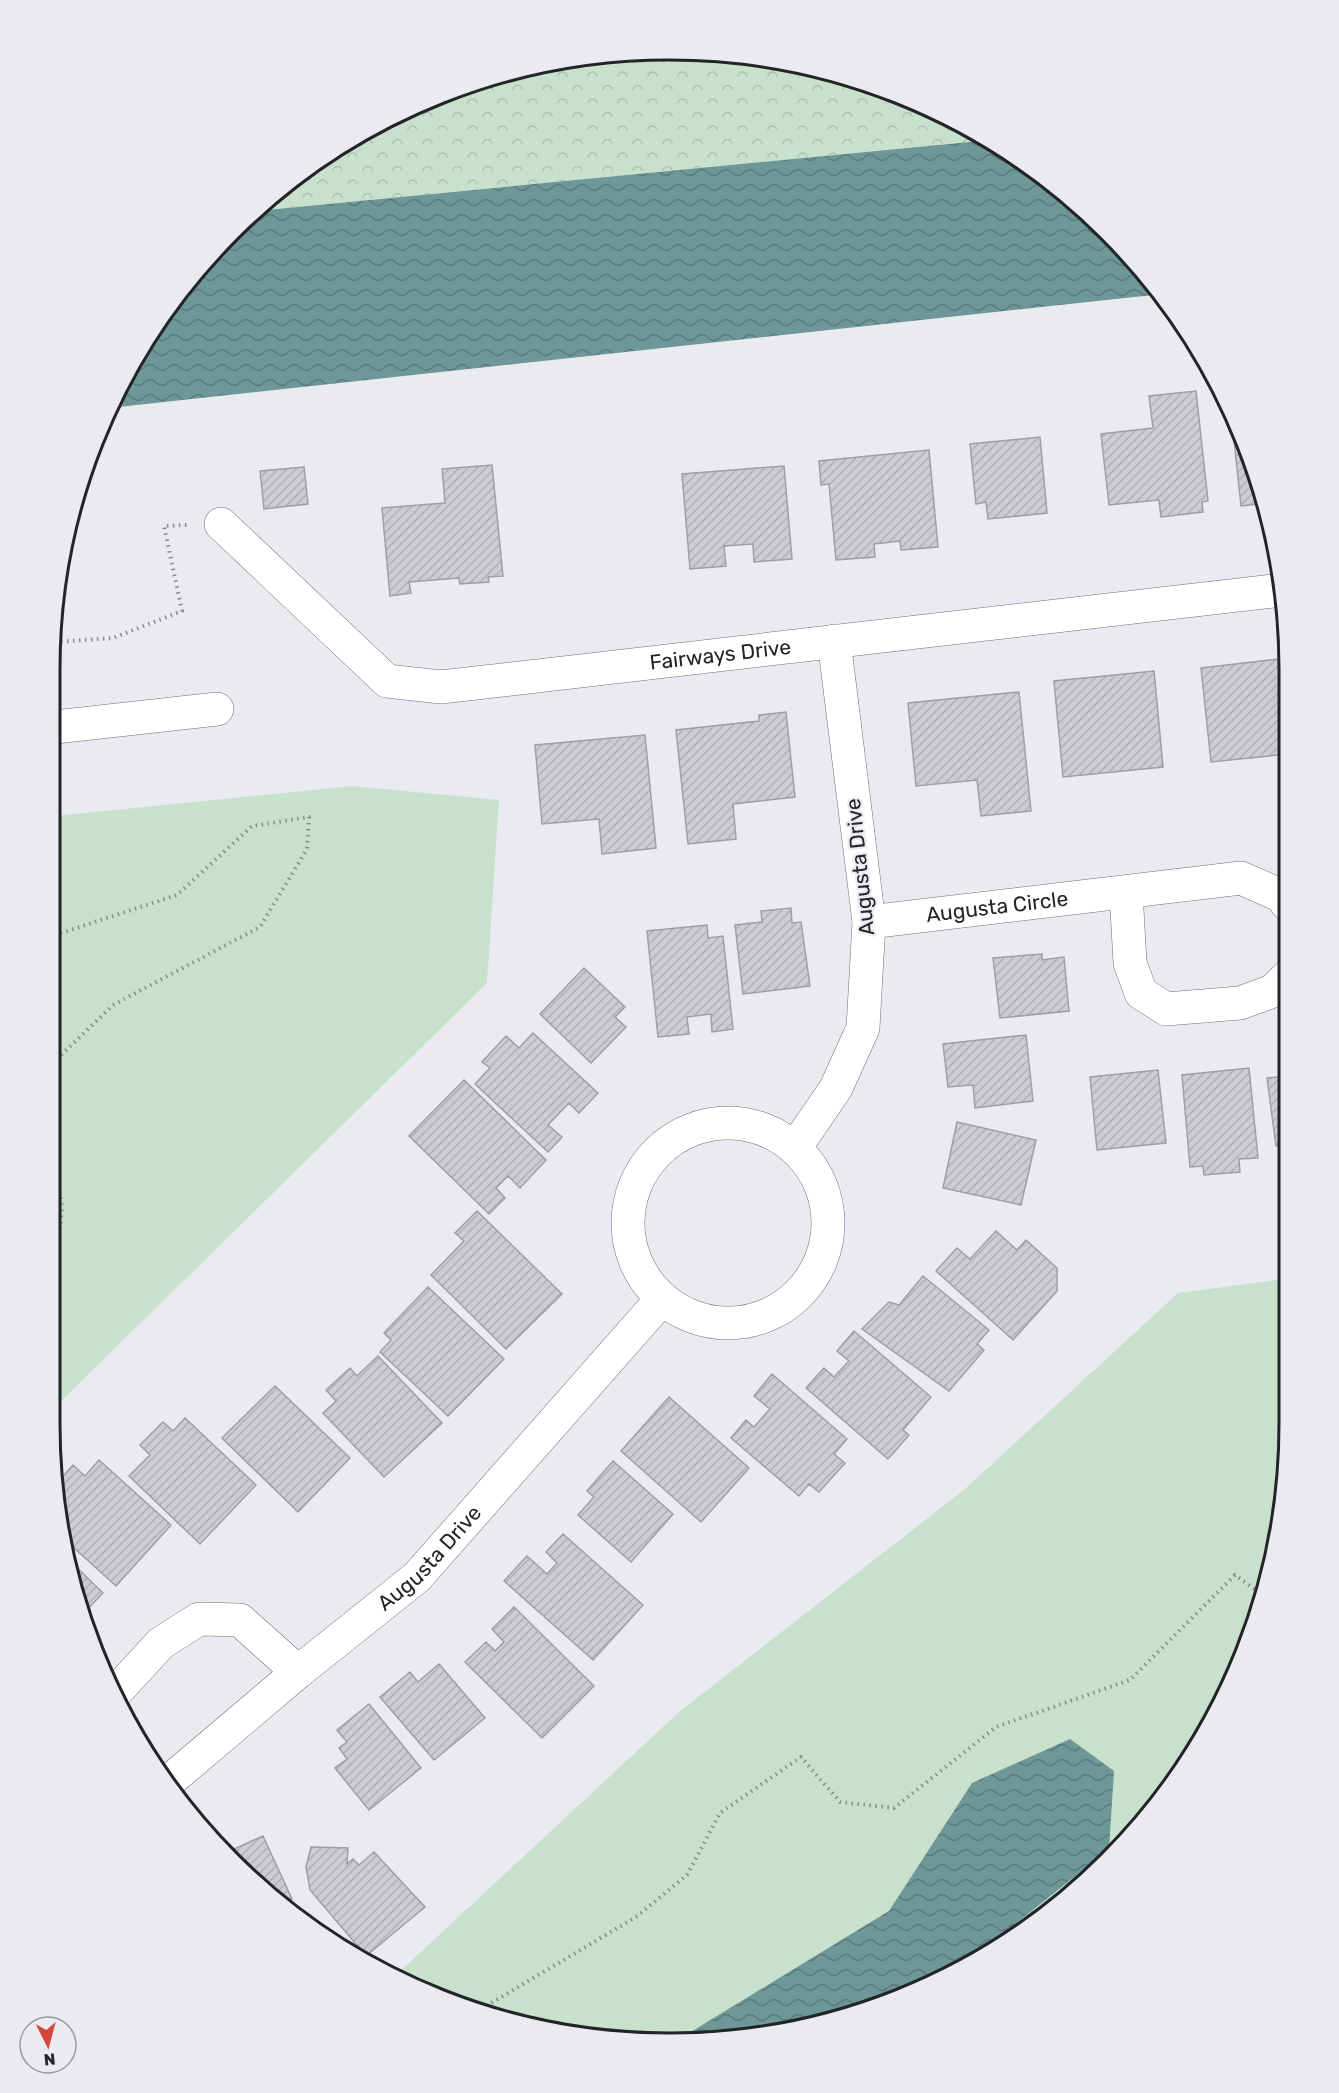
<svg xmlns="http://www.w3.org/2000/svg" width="1339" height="2093" font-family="Rubik,sans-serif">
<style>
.green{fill:#c8e1cc}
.forest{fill:url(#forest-crowns)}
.water{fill:url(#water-waves)}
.building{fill:url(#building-hatch);stroke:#9d9fa5;stroke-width:1.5}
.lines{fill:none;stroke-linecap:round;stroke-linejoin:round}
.minor-casing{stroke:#6e7075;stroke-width:34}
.path{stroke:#8a8b8f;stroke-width:4;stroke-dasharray:1.5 4.5;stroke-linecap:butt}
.minor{stroke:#fff;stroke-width:33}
.labels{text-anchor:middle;stroke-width:4.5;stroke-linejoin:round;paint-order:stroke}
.street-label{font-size:21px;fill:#232426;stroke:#e9ebf1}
.rim{fill:none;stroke:#232426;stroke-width:3}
</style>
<defs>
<pattern id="forest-crowns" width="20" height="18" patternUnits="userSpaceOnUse" patternTransform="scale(1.5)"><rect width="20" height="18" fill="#c8e1cc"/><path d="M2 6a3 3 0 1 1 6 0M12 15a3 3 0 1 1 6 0" fill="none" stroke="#acc1af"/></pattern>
<pattern id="water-waves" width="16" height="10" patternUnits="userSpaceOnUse" patternTransform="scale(1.5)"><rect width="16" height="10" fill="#6e9798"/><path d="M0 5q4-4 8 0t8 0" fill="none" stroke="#5a7b7c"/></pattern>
<pattern id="building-hatch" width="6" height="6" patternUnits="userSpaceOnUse" patternTransform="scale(1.5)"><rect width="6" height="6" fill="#cbcdd3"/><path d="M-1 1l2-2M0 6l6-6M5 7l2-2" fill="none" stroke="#aeb0b5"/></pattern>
</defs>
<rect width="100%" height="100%" fill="#e9ebf1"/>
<path class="green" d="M 352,786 L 499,800 L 487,983 L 55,1407 L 55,816 Z
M 1285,1279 L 1284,1504 L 1242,1661 L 1185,1768 L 1136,1832 L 1014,1939 L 907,1996 L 830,2022 L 750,2038 L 629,2042 L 470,2010 L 395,1976 L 679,1712 L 965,1489 L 1178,1293 Z"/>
<path class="forest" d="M 711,54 L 750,55 L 868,82 L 979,132 L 990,140 L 256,211 L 292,178 L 395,114 L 488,78 Z"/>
<path class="water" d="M 990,140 L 1078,203 L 1162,294 L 109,408 L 113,396 L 203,261 L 256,211 Z
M 1070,1739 L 1114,1771 L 1109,1849 L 999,1937 L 993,1950 L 907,1996 L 830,2022 L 750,2038 L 676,2041 L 889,1911 L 972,1783 Z"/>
<path class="building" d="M 1196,391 L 1208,501 L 1202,502 L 1203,512 L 1161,517 L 1159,500 L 1109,505 L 1101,434 L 1153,428 L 1149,396 Z
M 1231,412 L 1232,412 L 1266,503 L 1241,506 Z
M 1040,437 L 1047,513 L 988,519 L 986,502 L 976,504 L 970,444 Z
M 929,450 L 938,547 L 901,550 L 900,541 L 874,544 L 875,557 L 836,560 L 829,484 L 821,485 L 819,461 Z
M 492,465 L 503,576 L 488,577 L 489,582 L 460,584 L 459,578 L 409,582 L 411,593 L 390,596 L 382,508 L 445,503 L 442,469 Z
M 784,466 L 792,559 L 754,562 L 753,544 L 724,546 L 726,566 L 690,569 L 682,474 Z
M 304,467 L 308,504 L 264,509 L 260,471 Z
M 1288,658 L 1288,754 L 1211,762 L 1201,668 Z
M 1154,671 L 1163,767 L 1063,777 L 1054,681 Z
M 1019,692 L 1031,811 L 981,816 L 977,780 L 916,786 L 908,703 Z
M 786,712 L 795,797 L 733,804 L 736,839 L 688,844 L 676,730 L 759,721 L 759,715 Z
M 645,735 L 656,848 L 602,854 L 599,819 L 542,824 L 535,745 Z
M 791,908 L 792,923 L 801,922 L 810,986 L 743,994 L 735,925 L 762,922 L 761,911 Z
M 707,925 L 708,938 L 723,936 L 733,1029 L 712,1032 L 711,1014 L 687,1017 L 689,1034 L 658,1037 L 647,931 Z
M 1042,954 L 1042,960 L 1064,957 L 1069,1011 L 1000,1018 L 993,958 Z
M 584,968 L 625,1007 L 615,1017 L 626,1027 L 591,1063 L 540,1014 Z
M 533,1033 L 598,1093 L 579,1113 L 569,1103 L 548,1125 L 562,1137 L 548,1152 L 475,1084 L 490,1068 L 482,1062 L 506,1036 L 519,1048 Z
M 1026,1035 L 1033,1101 L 975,1108 L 973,1085 L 948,1087 L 943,1044 Z
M 1249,1068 L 1258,1158 L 1239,1159 L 1240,1172 L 1204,1175 L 1203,1166 L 1190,1167 L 1182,1075 Z
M 1158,1070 L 1166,1143 L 1097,1150 L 1090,1077 Z
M 1286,1076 L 1286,1145 L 1276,1146 L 1267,1078 Z
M 464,1080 L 546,1160 L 520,1188 L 508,1176 L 496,1188 L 505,1198 L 489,1214 L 409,1136 Z
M 957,1122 L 1036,1140 L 1021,1205 L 943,1188 Z
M 477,1211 L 562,1294 L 506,1349 L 431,1275 L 464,1241 L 455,1233 Z
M 996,1231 L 1017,1250 L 1026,1240 L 1057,1268 L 1057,1291 L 1013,1340 L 936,1271 L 957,1248 L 970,1259 Z
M 923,1276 L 989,1330 L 977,1344 L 984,1350 L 949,1391 L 862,1329 L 889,1302 L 899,1305 Z
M 428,1287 L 504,1359 L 448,1416 L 380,1352 L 391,1340 L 384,1333 Z
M 854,1331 L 931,1397 L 903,1430 L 909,1435 L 888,1459 L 806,1388 L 824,1368 L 834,1377 L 849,1361 L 837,1351 Z
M 378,1356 L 442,1423 L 384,1477 L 323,1413 L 336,1401 L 326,1390 L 350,1368 L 357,1376 Z
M 772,1374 L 847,1439 L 834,1454 L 845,1463 L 819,1492 L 809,1484 L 799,1496 L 731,1438 L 746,1420 L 754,1427 L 770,1409 L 754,1396 Z
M 275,1386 L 350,1458 L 298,1512 L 222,1438 Z
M 669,1397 L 749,1468 L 701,1522 L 621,1451 Z
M 185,1418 L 256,1485 L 200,1544 L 129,1476 L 150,1455 L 140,1445 L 163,1422 L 173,1431 Z
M 99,1460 L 171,1525 L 116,1586 L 62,1537 L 55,1505 L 55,1485 L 73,1465 L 85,1476 Z
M 613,1461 L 673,1514 L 631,1562 L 578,1515 L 594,1497 L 587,1491 Z
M 563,1534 L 643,1605 L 593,1660 L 504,1581 L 527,1556 L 547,1574 L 557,1563 L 546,1552 Z
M 68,1559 L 103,1593 L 81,1616 Z
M 514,1607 L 594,1686 L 542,1738 L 465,1662 L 486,1642 L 495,1651 L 504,1642 L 492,1629 Z
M 439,1664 L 485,1718 L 434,1760 L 380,1697 L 410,1672 L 418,1682 Z
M 369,1704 L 421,1768 L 369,1810 L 335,1768 L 347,1759 L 339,1748 L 347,1742 L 337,1730 Z
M 263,1836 L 292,1899 L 280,1905 L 231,1862 L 217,1845 L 232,1850 Z
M 311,1847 L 348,1848 L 347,1864 L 353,1859 L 359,1865 L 374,1852 L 425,1907 L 366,1956 L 310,1890 L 306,1867 Z"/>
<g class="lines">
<defs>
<g id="minor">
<path id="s1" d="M 221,524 L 387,681 L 441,687 L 1282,590"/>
<path d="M 55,727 L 217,709"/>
<path d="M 1126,892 L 1130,963 L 1141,993 L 1166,1009 L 1240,1003 L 1273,991 L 1287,977"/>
<path id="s2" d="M 869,922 L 1241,878 L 1282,896 L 1287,904"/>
<circle cx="728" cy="1223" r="100"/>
<path d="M 795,1148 L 836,1088 L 863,1028 L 869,922 L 834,641"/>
<path d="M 116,1692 L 161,1643 L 199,1619 L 240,1620 L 298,1672"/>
<path id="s3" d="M 167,1783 L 298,1672 L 417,1577 L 662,1299"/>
</g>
</defs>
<use href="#minor" class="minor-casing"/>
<path class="path" d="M 55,642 L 113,638 L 182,611 L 164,526 L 187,525
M 55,935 L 177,895 L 252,826 L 309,817 L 307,849 L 260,927 L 113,1005 L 56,1060 L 55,1065
M 55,1156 L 62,1207 L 55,1279
M 476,2012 L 636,1917 L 687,1875 L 720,1813 L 801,1757 L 840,1802 L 894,1808 L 996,1727 L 1130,1680 L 1235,1575 L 1260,1593"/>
<use href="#minor" class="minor"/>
</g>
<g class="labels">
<g class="street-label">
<text dy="7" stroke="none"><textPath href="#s1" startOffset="564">Fairways Drive</textPath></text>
<text transform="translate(860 867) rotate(-96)" y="7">Augusta Drive</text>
<text dy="7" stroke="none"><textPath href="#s2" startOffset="129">Augusta Circle</textPath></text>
<text dy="7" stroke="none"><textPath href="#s3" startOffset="346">Augusta Drive</textPath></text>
</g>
</g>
<path d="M0 0H1339V2093H0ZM669 60H670A609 609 0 0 1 1279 669V1424A609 609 0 0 1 670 2033H669A609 609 0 0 1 60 1424V669A609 609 0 0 1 669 60Z" fill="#e9ebf1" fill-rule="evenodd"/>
<path class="rim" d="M669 60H670A609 609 0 0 1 1279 669V1424A609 609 0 0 1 670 2033H669A609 609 0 0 1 60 1424V669A609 609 0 0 1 669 60Z"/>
<g transform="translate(48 2045) rotate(174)"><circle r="28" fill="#e9ebf1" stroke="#9a9ba0" stroke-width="1.5"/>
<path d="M0-4.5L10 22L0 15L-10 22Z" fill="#d5473a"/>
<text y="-9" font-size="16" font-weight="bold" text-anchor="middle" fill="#232426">N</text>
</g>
</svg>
